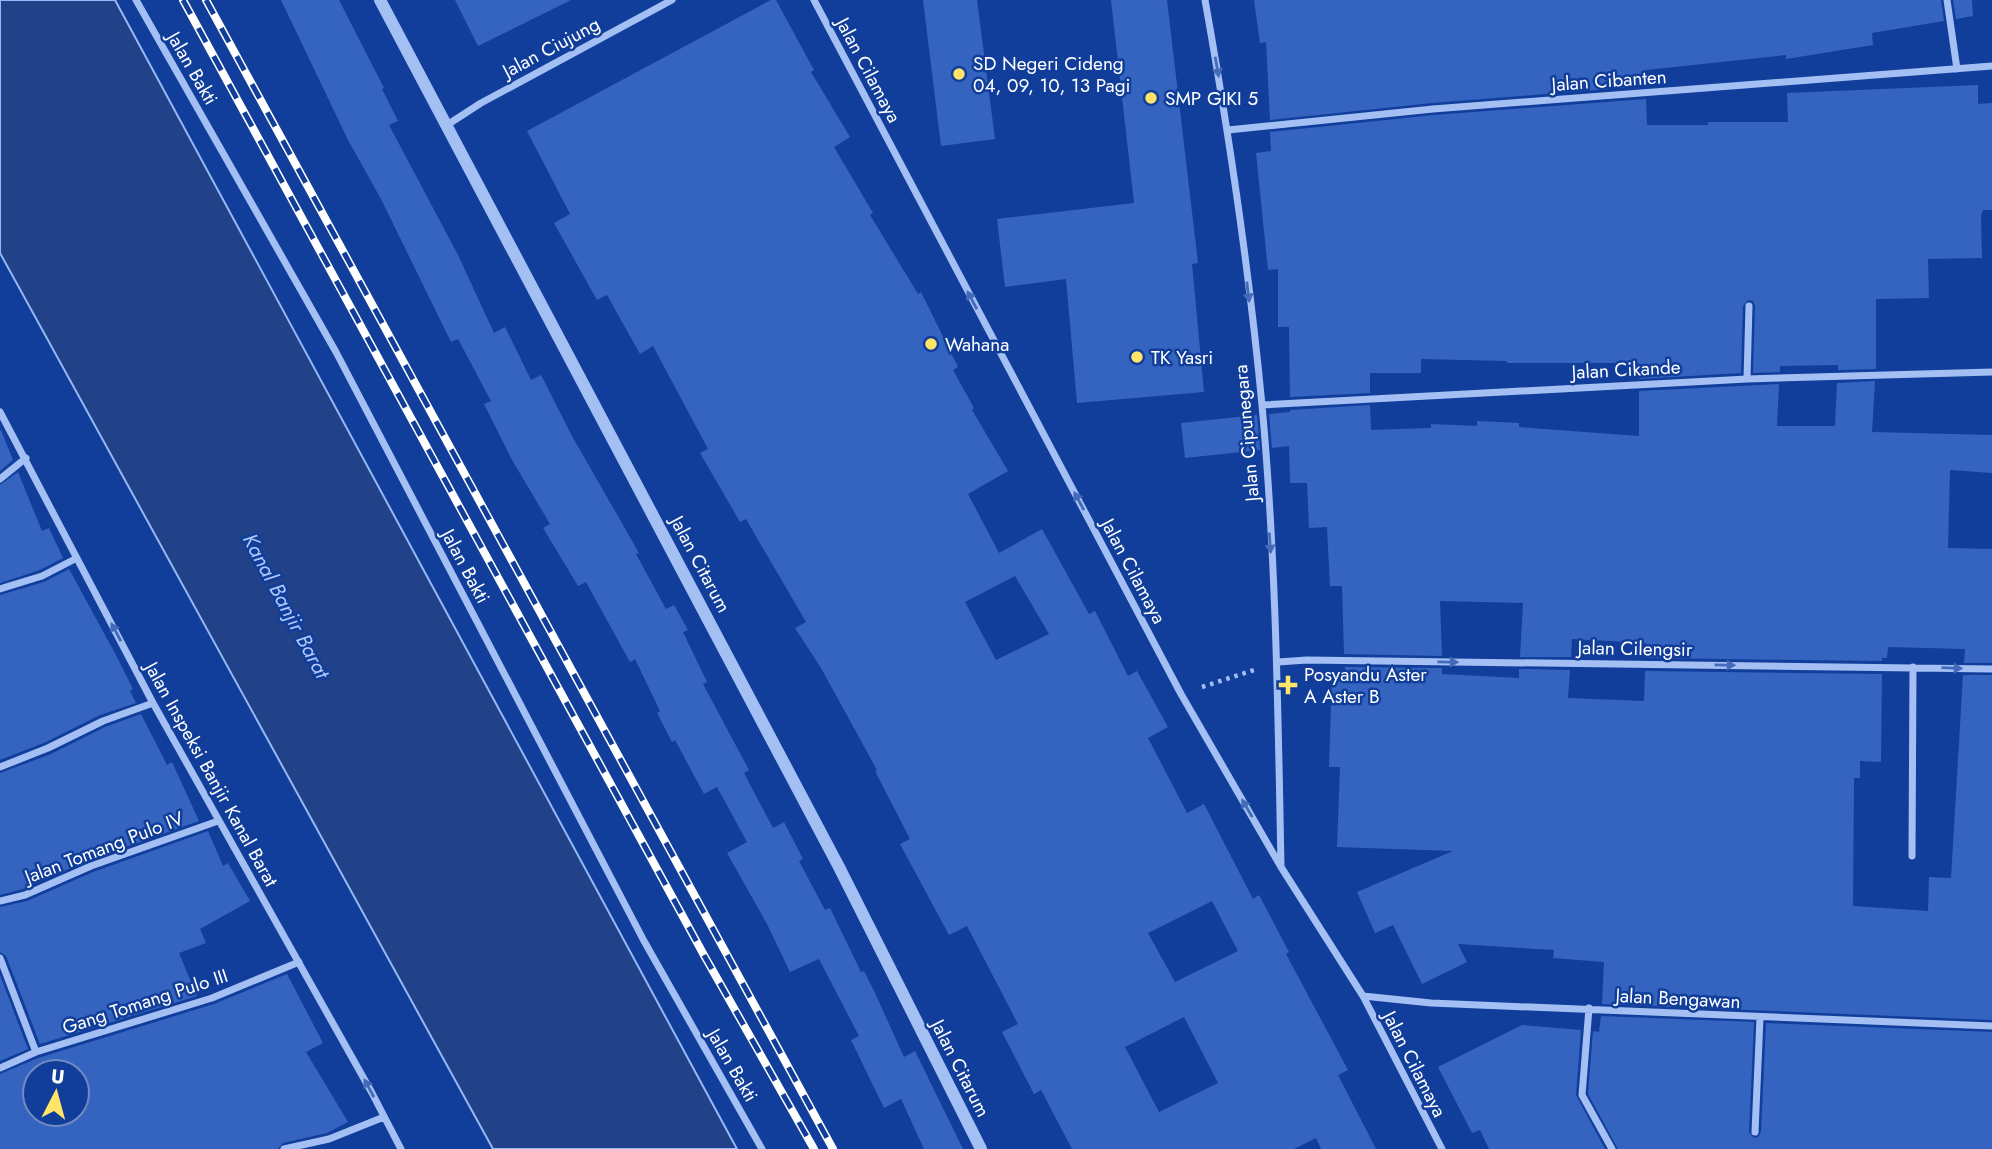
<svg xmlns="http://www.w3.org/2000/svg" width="1992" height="1149" font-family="Jost,sans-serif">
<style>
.water{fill:#214288;stroke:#96b8f7;stroke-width:2}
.building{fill:#3564c0;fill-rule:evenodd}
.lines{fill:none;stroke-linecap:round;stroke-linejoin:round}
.path{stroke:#a4bff4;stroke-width:4.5;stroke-dasharray:3.5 5;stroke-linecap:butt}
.minor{stroke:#a4bff4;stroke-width:7}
.tertiary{stroke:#a4bff4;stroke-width:12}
.rail-casing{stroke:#fff;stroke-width:8}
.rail{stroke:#113e9a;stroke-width:5;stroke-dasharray:16;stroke-linecap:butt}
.oneway{fill:#446bba}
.poi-dot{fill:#ffe467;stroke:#113e9a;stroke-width:2.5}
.labels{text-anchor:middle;stroke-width:5;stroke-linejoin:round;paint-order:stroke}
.street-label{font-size:19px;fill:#fff;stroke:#113e9a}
.poi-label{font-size:19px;fill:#fff;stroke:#113e9a;text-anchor:start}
.water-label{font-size:21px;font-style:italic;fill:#b1cafa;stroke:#113e9a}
</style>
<rect width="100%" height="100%" fill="#113e9a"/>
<path class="water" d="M 0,0 L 115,0 L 737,1149 L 493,1149 L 0,253 Z"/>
<path class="building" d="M 281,0 L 339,0 L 384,88 L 382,89 L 398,121 L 389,125 L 458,255 L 494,333 L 505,327 L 531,380 L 541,375 L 572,436 L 639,553 L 636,554 L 666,609 L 674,605 L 688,630 L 683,632 L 707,682 L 703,684 L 749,770 L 744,773 L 773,828 L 784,822 L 803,859 L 799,861 L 825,910 L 830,908 L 861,972 L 864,971 L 875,993 L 904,1057 L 915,1051 L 963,1149 L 924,1149 L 901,1099 L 884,1108 L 851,1040 L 859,1036 L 819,959 L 790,972 L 767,924 L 727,853 L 747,842 L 717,787 L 704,794 L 675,740 L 672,742 L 657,713 L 660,711 L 635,659 L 630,662 L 586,582 L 578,586 L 543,528 L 550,524 L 512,460 L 484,404 L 491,401 L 458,339 L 451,342 L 381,199 L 348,140 Z
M 455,0 L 571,0 L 478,46 Z
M 771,0 L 776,0 L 814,70 L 811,72 L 850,137 L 834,147 L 873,213 L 870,215 L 918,294 L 921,292 L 958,367 L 953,370 L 974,408 L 972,410 L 1008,471 L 968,494 L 999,553 L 1042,529 L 1089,614 L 1095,611 L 1128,676 L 1137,671 L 1168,727 L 1148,738 L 1187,813 L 1204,804 L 1253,899 L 1259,895 L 1289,952 L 1286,954 L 1348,1070 L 1338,1075 L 1376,1149 L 1321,1149 L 1316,1138 L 1294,1149 L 1072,1149 L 1041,1090 L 1034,1094 L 1002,1032 L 1018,1024 L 967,926 L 949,935 L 900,844 L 910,839 L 875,771 L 877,770 L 821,668 L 795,628 L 806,622 L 746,519 L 740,522 L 700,453 L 708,449 L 653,346 L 640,354 L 607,295 L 597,300 L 554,223 L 570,214 L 527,131 ZM 1015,576 L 1049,634 L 996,660 L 965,602 ZM 1212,901 L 1238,951 L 1175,982 L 1148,933 ZM 1184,1017 L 1218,1083 L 1159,1112 L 1125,1047 Z
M 923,0 L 977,0 L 995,139 L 941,146 Z
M 1111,0 L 1167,0 L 1198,263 L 1192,264 L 1204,392 L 1077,403 L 1066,279 L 1005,287 L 997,219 L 1134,203 Z
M 1254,0 L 1941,0 L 1944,21 L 1872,33 L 1873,45 L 1786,59 L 1786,55 L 1646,70 L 1646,86 L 1432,103 L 1270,120 L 1266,42 L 1260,43 Z
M 1953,0 L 1972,0 L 1973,16 L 1956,19 Z
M 1978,85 L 1978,104 L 1992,103 L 1992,210 L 1983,210 L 1981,216 L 1982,258 L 1928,259 L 1929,298 L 1876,299 L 1876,369 L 1838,370 L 1838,365 L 1780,366 L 1780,372 L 1753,373 L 1755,306 L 1753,301 L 1748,300 L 1743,306 L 1741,373 L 1639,379 L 1639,363 L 1507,363 L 1507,361 L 1421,359 L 1421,373 L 1370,373 L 1370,393 L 1290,397 L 1289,327 L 1278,327 L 1278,269 L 1268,270 L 1256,153 L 1271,151 L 1270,132 L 1434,115 L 1646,99 L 1647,125 L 1708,125 L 1708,122 L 1788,122 L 1787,93 Z
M 1875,381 L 1872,432 L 1992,435 L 1992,473 L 1950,470 L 1948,548 L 1992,549 L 1992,663 L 1964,663 L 1965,649 L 1888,647 L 1887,658 L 1882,658 L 1882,661 L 1646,658 L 1646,643 L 1572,639 L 1571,657 L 1520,657 L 1523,603 L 1440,601 L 1442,656 L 1344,654 L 1342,586 L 1330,586 L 1327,527 L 1309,528 L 1307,483 L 1290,483 L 1289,446 L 1272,448 L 1269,414 L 1290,412 L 1290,410 L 1370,405 L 1371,430 L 1431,428 L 1431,424 L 1477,426 L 1477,421 L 1519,423 L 1519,427 L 1639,436 L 1639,391 L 1779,384 L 1777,426 L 1835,426 L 1837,383 Z
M 1257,415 L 1260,450 L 1185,458 L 1181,423 Z
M 1,430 L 13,460 L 0,471 L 0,431 Z
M 18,472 L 42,531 L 49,528 L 63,558 L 40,570 L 0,583 L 0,485 Z
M 69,569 L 117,657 L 133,689 L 130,691 L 136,703 L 100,715 L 46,742 L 0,760 L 0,595 L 44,582 Z
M 1345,667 L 1442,668 L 1442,674 L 1519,678 L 1519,669 L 1570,670 L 1568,698 L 1644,701 L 1645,671 L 1882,674 L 1881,762 L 1860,761 L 1860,778 L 1854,778 L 1853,906 L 1928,911 L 1929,877 L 1951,878 L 1963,675 L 1992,675 L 1992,1020 L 1602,1004 L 1604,962 L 1553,958 L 1554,950 L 1458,944 L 1467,962 L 1422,984 L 1393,925 L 1375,933 L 1357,892 L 1453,851 L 1337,847 L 1340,767 L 1329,767 L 1332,675 L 1345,677 Z
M 141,714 L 167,765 L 172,762 L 199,821 L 89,860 L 23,889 L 0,895 L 0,773 L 51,754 L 105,727 Z
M 208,831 L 223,866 L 228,863 L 250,901 L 200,929 L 206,943 L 179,953 L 197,996 L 40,1044 L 6,956 L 0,952 L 0,907 L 27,901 L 93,872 Z
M 287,974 L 323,1043 L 306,1052 L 348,1122 L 327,1133 L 283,1143 L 278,1149 L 0,1149 L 0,1074 L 38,1058 L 214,1004 ZM 35,1072 L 77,1072 L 77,1114 L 35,1114 Z
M 0,975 L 28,1049 L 0,1061 Z
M 1601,1016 L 1754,1022 L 1749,1132 L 1754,1138 L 1758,1137 L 1761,1132 L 1766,1023 L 1992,1032 L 1992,1149 L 1618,1149 L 1588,1094 L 1593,1031 L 1599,1032 Z
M 1522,1025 L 1581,1030 L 1576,1095 L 1605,1149 L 1489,1149 L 1480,1130 L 1472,1133 L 1438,1067 Z"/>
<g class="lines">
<path class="path" d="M 1202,687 L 1257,669"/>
<path class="minor" d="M 136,0 L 336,352 L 644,941 L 762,1149
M 814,0 L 1181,694 L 1281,867 L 1363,996 L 1442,1149
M 1205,0 C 1229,134 1249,269 1262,405 C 1276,558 1278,712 1281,866
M 1947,0 L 1957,69
M 447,125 L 481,103 L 672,0
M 1228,130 L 1433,109 L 1992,66
M 1747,379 L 1749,306
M 1262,405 L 1747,379 L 1992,372
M 0,412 L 153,703 L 372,1093 L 401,1149
M 0,479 L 26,458
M 0,589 L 42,576 L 77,558
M 1278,662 L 1307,660 L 1992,669
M 0,767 L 48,748 L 103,721 L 153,703
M 1912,856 L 1913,667
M 0,901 L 25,895 L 91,866 L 218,821
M 0,958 L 36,1052
M 1363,996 L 1431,1003 L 1992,1026
M 1589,1008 L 1582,1095 L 1612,1149
M 0,1068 L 36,1052 L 212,998 L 299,962
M 1755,1132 L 1760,1018
M 284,1149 L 329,1139 L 384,1117"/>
<path class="tertiary" d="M 380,0 L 839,867 L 981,1149"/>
<defs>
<path id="rail" d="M 183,0 L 705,957 L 814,1149
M 206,0 L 833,1149"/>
</defs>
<use href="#rail" class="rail-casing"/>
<use href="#rail" class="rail"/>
</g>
<defs><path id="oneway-solid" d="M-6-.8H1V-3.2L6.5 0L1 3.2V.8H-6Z" transform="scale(1.75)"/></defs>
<g class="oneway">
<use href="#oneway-solid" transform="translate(1217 67) rotate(80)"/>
<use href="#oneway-solid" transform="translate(1248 292) rotate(83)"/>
<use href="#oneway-solid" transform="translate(972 300) rotate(-118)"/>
<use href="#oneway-solid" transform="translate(1079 501) rotate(-118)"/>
<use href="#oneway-solid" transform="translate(1270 543) rotate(86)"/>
<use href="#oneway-solid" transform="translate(116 632) rotate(-118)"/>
<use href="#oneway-solid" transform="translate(1448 662) rotate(1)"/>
<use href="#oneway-solid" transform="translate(1725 665) rotate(1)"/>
<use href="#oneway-solid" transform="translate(1952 668) rotate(2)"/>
<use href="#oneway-solid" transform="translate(1247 808) rotate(-120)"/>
<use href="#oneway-solid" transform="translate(369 1088) rotate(-118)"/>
</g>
<g class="poi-dot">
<circle cx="959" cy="74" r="7"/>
<circle cx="1151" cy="98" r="7"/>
<circle cx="931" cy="344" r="7"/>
<circle cx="1137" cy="357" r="7"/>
<path d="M1284.5 674.5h7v7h7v7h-7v7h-7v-7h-7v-7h7z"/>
</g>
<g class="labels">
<g class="street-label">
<text transform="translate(551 47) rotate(-28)" y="7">Jalan Ciujung</text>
<text transform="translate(193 68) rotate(60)" y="7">Jalan Bakti</text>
<text transform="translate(869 70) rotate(62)" y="7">Jalan Cilamaya</text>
<text transform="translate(1609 80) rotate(-4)" y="7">Jalan Cibanten</text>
<text transform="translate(1626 369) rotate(-3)" y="7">Jalan Cikande</text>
<text transform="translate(1246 433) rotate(-95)" y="7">Jalan Cipunegara</text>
<text transform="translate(701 564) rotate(62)" y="7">Jalan Citarum</text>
<text transform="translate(466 566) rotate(62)" y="7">Jalan Bakti</text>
<text transform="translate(1134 571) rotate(62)" y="7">Jalan Cilamaya</text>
<text transform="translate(1635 648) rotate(1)" y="7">Jalan Cilengsir</text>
<text transform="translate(212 774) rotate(61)" y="7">Jalan Inspeksi Banjir Kanal Barat</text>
<text transform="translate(104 847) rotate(-21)" y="7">Jalan Tomang Pulo IV</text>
<text transform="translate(1678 998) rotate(3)" y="7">Jalan Bengawan</text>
<text transform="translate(145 1001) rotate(-18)" y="7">Gang Tomang Pulo III</text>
<text transform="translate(1415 1064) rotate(63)" y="7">Jalan Cilamaya</text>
<text transform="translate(733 1065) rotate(60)" y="7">Jalan Bakti</text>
<text transform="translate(961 1068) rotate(63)" y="7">Jalan Citarum</text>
</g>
<g class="poi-label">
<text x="973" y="70">SD Negeri Cideng<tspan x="973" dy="22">04, 09, 10, 13 Pagi</tspan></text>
<text x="1165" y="105">SMP GIKI 5</text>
<text x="945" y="351">Wahana</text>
<text x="1151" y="364">TK Yasri</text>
<text x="1304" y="681">Posyandu Aster<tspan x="1304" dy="22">A Aster B</tspan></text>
</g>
<g class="water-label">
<text transform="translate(286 606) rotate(62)" y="7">Kanal Banjir Barat</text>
</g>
</g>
<g transform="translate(56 1093) rotate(6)"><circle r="33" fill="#113e9a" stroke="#708bc2" stroke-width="2"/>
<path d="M0-5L12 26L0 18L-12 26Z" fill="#ffe467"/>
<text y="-10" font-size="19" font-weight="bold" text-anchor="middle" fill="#ffffff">U</text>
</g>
</svg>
